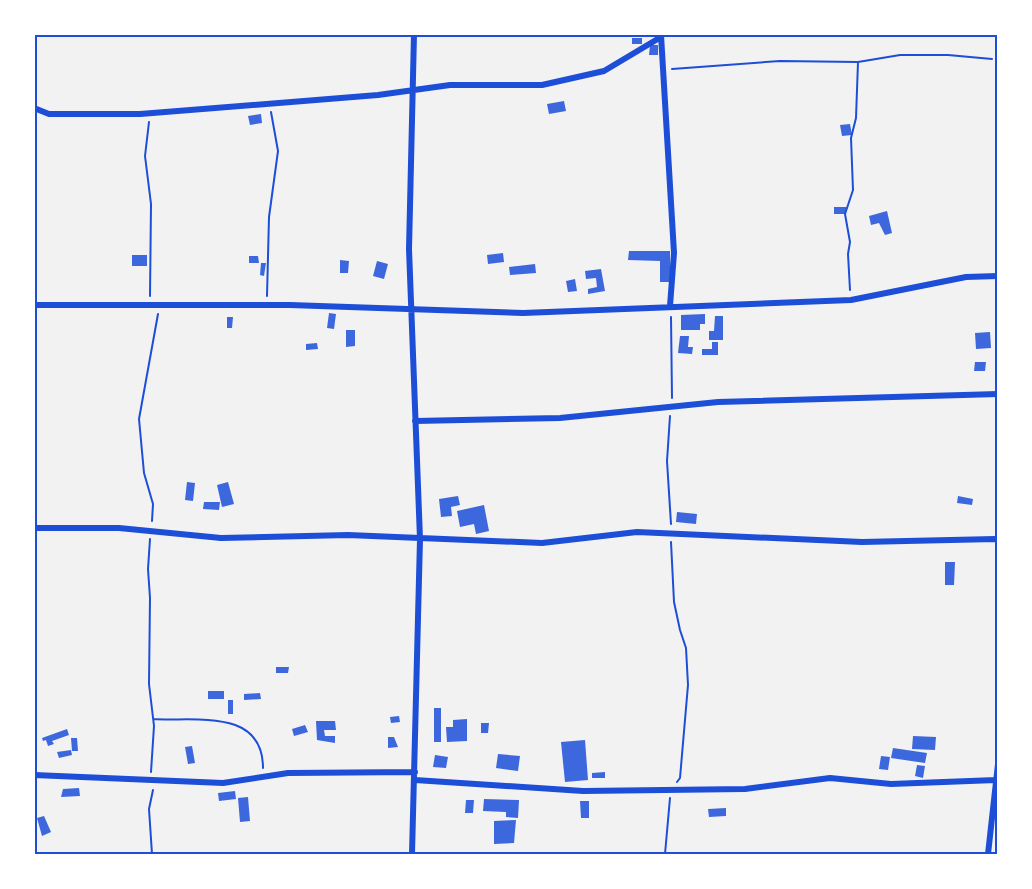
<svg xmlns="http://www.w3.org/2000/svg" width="1032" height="889" font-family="Manrope,sans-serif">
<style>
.building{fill:#3d67dc}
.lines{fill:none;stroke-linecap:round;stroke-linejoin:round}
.path{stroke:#1d4ed8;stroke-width:2}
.minor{stroke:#1d4ed8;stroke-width:6}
.neatline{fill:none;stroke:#1d4ed8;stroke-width:2}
</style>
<rect width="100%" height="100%" fill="#f2f2f2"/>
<path class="building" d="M 632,38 L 642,38 L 642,44 L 632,44 Z
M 650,45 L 658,45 L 658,55 L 649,55 Z
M 564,101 L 566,111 L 549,114 L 547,104 Z
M 261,114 L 262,123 L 250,125 L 248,116 Z
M 850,124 L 852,135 L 842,136 L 840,125 Z
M 834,207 L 846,207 L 846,214 L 834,214 Z
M 887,211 L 892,233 L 885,235 L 879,223 L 871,225 L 869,216 Z
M 629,251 L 670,251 L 670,282 L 660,282 L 660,261 L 628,260 Z
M 503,253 L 504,262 L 488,264 L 487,255 Z
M 132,255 L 147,255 L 147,266 L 132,266 Z
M 249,256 L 258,256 L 259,263 L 249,263 Z
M 340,260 L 349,261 L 348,273 L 340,273 Z
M 377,261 L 388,264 L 384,279 L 373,276 Z
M 261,263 L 266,263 L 264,276 L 260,275 Z
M 535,264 L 536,273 L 510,275 L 509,267 Z
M 601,269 L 605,291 L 588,294 L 588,289 L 597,287 L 596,278 L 586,279 L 585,271 Z
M 575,279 L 577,291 L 568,292 L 566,281 Z
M 329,313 L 336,314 L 334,329 L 327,328 Z
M 705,314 L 705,324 L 700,324 L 700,330 L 681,330 L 681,315 Z
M 715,316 L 723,316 L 723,340 L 709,340 L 709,331 L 714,331 Z
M 227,317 L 233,317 L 232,328 L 227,328 Z
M 346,330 L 355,330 L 355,346 L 346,347 Z
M 990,332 L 991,348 L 976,349 L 975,333 Z
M 680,336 L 689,336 L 688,347 L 693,347 L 692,354 L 678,353 Z
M 712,342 L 718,342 L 718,355 L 702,355 L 702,349 L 712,349 Z
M 317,343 L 318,349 L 306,350 L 306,344 Z
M 975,362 L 986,362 L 985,371 L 974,371 Z
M 187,482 L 195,483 L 193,501 L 185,500 Z
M 228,482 L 234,504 L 222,507 L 217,485 Z
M 458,496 L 460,505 L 451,507 L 452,516 L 441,517 L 439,499 Z
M 958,496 L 973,499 L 972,505 L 957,503 Z
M 204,502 L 220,502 L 219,510 L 203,509 Z
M 484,505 L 489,531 L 476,534 L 474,524 L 460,527 L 457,511 Z
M 677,512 L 697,514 L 696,524 L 676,522 Z
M 945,562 L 955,562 L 954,585 L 945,585 Z
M 276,667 L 289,667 L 288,673 L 276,673 Z
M 208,691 L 224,691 L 224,699 L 208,699 Z
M 260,693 L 261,699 L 244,700 L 244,694 Z
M 228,700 L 233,700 L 233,714 L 228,714 Z
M 434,708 L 441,708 L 441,742 L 434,742 Z
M 399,716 L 400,722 L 391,723 L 390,717 Z
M 467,719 L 467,741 L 447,742 L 446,727 L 453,727 L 453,720 Z
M 316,721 L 335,721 L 336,730 L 324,730 L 325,736 L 335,736 L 335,743 L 317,740 Z
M 481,723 L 489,723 L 488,733 L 481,733 Z
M 305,725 L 308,732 L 294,736 L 292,729 Z
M 67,729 L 69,735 L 52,741 L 54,744 L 48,746 L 46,740 L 43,741 L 42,738 Z
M 913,736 L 936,737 L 935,750 L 912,749 Z
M 388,737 L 394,737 L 398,747 L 388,748 Z
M 71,738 L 77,738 L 78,751 L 72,751 Z
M 585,740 L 588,780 L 565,782 L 561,742 Z
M 192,746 L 195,763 L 188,764 L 185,747 Z
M 893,748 L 927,753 L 925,763 L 891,758 Z
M 71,750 L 72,755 L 59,758 L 57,752 Z
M 498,754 L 520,756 L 518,771 L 496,768 Z
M 435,755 L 448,757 L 446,768 L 433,767 Z
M 881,756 L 890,757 L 888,770 L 879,769 Z
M 917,765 L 925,766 L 923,778 L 915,776 Z
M 605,772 L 605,778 L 592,778 L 592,773 Z
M 79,788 L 80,796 L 61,797 L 63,789 Z
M 235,791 L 236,799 L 219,801 L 218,793 Z
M 248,797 L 250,821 L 240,822 L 238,798 Z
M 484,799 L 519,800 L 518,818 L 506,817 L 506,812 L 483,811 Z
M 466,800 L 474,800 L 473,813 L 465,813 Z
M 580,801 L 589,801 L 589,818 L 581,818 Z
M 726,808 L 726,816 L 709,817 L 708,809 Z
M 44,816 L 51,832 L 42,836 L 37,818 Z
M 516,820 L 514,843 L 494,844 L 494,821 Z"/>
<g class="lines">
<path class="path" d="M 672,69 L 780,61 L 858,62 L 900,55 L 948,55 L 992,59
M 149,122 L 145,156 L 151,204 L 150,296
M 850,290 L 848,254 L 850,242 L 845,214 L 853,190 L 851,138 L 856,118 L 858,62
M 267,296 L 269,217 L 278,151 L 271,112
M 671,317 L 672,398
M 670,416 L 667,461 L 671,524
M 152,521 L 153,504 L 144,473 L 139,419 L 158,314
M 150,539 L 148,569 L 150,598 L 149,684 L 154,726 L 151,772
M 671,542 L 674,602 L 680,630 L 686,648 L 688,685 L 680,778 L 677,782
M 153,719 C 193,722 263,707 263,768
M 152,854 L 149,809 L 153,790
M 665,854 L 670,798"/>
<path class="minor" d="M 661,35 L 674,253 L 670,306
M 34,108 L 49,114 L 140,114 L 378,95 L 450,85 L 542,85 L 604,71 L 661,37
M 34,305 L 290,305 L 523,313 L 851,300 L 966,277 L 998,276
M 415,421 L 560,418 L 718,402 L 998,394
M 998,518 L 998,577
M 34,528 L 119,528 L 221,538 L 348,535 L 542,543 L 637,532 L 862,542 L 995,539
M 34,775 L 223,783 L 288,773 L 415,772
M 415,780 L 583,791 L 745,789 L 830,778 L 891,784 L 996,780
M 412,854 L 420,539 L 409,249 L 414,34
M 988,854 L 998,764"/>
</g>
<rect width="1032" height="889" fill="none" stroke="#ffffff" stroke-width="72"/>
<rect x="36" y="36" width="960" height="817" class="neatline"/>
</svg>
